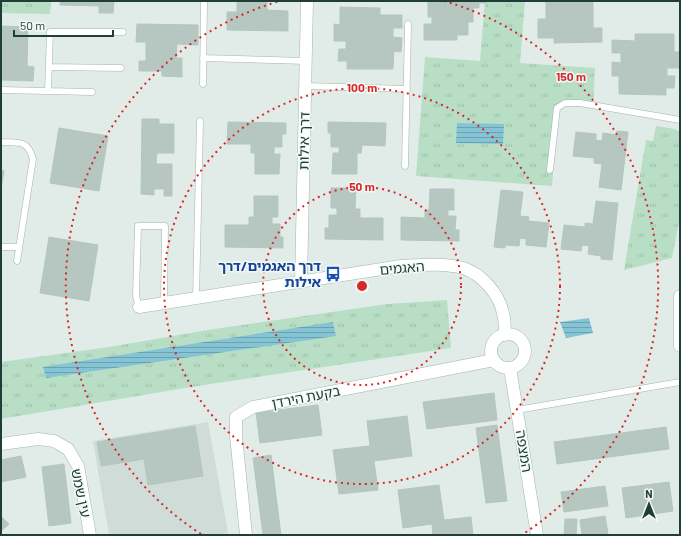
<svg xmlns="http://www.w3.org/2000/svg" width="681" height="536" font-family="Barlow,'Noto Sans Hebrew',sans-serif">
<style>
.built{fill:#cfdcd7}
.park{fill:url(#park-tufts)}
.water{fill:url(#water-rules)}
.building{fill:#b6c7c1;stroke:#b3c6bf}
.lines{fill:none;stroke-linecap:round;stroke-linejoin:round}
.lane-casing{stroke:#a3b4b0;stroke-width:7}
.street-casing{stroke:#a3b4b0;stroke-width:13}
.secondary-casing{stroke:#9eb9b1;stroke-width:13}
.lane{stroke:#fff;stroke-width:6}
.street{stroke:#fff;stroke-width:12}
.secondary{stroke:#fff;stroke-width:12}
.ring{fill:none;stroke:#d62828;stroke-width:2;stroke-dasharray:2 4}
.labels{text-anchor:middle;stroke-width:3;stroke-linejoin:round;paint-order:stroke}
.street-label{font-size:14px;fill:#203e38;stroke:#f2f9f6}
.transit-label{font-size:14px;font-weight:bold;fill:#164399;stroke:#f2f9f6;text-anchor:end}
.centre{fill:#d62828;stroke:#f2f9f6;stroke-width:2}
.ring-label{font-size:12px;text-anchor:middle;font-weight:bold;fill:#d62828;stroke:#f2f9f6;stroke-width:3;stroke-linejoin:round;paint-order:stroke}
</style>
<defs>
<pattern id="park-tufts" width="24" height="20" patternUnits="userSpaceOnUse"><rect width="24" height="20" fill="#b8dfc5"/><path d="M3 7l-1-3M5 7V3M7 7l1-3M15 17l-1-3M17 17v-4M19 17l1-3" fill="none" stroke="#9ec0aa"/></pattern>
<pattern id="water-rules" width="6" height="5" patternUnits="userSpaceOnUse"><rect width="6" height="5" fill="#85c4d5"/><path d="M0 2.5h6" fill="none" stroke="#6ca1ae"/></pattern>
</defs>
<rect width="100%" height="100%" fill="#e1ece8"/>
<path class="built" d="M 208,422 L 228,533 L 227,535 L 109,535 L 93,441 Z"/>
<path class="park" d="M 1,1 L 51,1 L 50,14 L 1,13 Z
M 485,1 L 525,1 L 520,63 L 595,68 L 593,106 L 558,103 L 552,186 L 416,176 L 425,57 L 480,61 Z
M 656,126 L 675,129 L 680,132 L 680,218 L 672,258 L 624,270 L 646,140 L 653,141 Z
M 447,300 L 451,348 L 191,387 L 1,419 L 1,362 L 109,347 L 214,329 L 387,304 Z"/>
<path class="water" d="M 457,123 L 504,124 L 503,144 L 456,143 Z
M 589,318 L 593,333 L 566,338 L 560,322 Z
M 333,322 L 336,336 L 46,378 L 43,367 Z"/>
<path class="building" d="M 60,1 L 114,1 L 113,13 L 99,13 L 99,6 L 60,5 Z
M 237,1 L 267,1 L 267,10 L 288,11 L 288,31 L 227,30 L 227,12 L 237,12 Z
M 428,1 L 486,1 L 486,3 L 479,3 L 479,8 L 473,8 L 473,22 L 468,22 L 468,35 L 457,35 L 457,40 L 424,40 L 424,24 L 432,24 L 432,17 L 428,17 Z
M 539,1 L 593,1 L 593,28 L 602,28 L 602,42 L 554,43 L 554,38 L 538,38 L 538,19 L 546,19 L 546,2 Z
M 340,7 L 380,8 L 380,15 L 402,15 L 402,28 L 393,28 L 393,37 L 402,38 L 401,52 L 394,51 L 393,69 L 347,69 L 347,61 L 338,61 L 339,49 L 346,49 L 346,41 L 334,41 L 334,24 L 340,25 Z
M 137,24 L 198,25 L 198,45 L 177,44 L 176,58 L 182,58 L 182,77 L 162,76 L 162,71 L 139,71 L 139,61 L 146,61 L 146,42 L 136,42 Z
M 1,26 L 28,27 L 27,66 L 34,67 L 33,81 L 1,80 Z
M 635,34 L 674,34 L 674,52 L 680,52 L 680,68 L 667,68 L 667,76 L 675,76 L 674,88 L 666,88 L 666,95 L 619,94 L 619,76 L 612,76 L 612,62 L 621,63 L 621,53 L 612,53 L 612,40 L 635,41 Z
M 142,119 L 159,119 L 159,124 L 174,124 L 174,153 L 157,153 L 156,164 L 172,164 L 172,196 L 164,196 L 164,189 L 154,189 L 154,195 L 141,194 Z
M 228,122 L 286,123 L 286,134 L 282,134 L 282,147 L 274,147 L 274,154 L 280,154 L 279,174 L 255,174 L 255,153 L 251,153 L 251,144 L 227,144 Z
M 328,122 L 386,123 L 385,146 L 362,145 L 361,153 L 357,153 L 357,174 L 332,174 L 333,153 L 339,153 L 339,147 L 331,147 L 331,133 L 328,133 Z
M 59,128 L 108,136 L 99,191 L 50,183 Z
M 617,131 L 628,132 L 621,190 L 599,187 L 602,164 L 594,163 L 594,158 L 573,156 L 576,132 L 596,134 L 596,140 L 602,141 L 603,133 L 617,135 Z
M 1,170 L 4,171 L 1,189 Z
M 331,188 L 356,188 L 355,209 L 360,209 L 360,218 L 383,218 L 383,240 L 325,239 L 325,228 L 329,228 L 329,215 L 337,215 L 337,208 L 331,208 Z
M 430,189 L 454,189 L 454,210 L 448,210 L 448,216 L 456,216 L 455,230 L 459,230 L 459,241 L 401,240 L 401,217 L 425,218 L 425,210 L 429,210 Z
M 501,190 L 523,192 L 520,216 L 529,217 L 528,221 L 549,223 L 546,247 L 526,245 L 526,239 L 520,238 L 519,246 L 505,245 L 505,248 L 494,247 Z
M 254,196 L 278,196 L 278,217 L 272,217 L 272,224 L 280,224 L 280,237 L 283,237 L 283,248 L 225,247 L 225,225 L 249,225 L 249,217 L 254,217 Z
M 596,201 L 618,203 L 612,260 L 601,259 L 601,256 L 588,254 L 589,246 L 582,245 L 581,251 L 561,249 L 564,225 L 585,227 L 585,223 L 593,224 Z
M 49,237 L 98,245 L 89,301 L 40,293 Z
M 494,393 L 497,420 L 427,429 L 423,402 Z
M 318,405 L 322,435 L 260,443 L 256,413 Z
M 407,416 L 412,456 L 374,461 L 378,490 L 339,494 L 333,450 L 370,446 L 367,421 Z
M 497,425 L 507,501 L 486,503 L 476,428 Z
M 195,426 L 203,476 L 148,485 L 144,459 L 101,466 L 97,442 Z
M 666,427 L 669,449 L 557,464 L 554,442 Z
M 271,455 L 281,535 L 263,535 L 253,458 Z
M 21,456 L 26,477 L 1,482 L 1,460 Z
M 64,464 L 71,523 L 49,526 L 42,467 Z
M 669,482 L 673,511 L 626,518 L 622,488 Z
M 439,485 L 444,520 L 471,517 L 473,535 L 433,535 L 432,524 L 403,528 L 398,490 Z
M 605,486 L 608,506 L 564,512 L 561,492 Z
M 1,516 L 9,524 L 1,531 Z
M 605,516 L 608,534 L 582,535 L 580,520 Z
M 565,519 L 577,519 L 576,535 L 564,535 Z"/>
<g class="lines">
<defs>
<path id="lane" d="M 203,58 L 306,61
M 49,67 L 121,68
M 203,84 L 204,1
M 306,86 L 407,89
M 1,90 L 92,92
M 48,91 L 50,32 L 123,32
M 1,142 C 19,143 27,139 33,159 L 17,261
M 405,166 L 408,24
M 550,170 L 557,108 L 565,103 L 580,103 L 680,120
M 1,247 L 19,247
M 196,298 L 200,121
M 139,307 L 136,296 L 138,226 L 165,226 L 164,304
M 517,410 L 680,382"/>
<path id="street" d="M 301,282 L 307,1
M 139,307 L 401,266 C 422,265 443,263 463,268 C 482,274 499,294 503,313 C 505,320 505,327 505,335
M491 351a17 17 0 1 1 34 0a17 17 0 1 1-34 0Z
M 510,368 L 537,535
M 1,444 L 38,439 L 54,441 L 68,449 L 78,466 L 90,535
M 246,535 L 236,436 L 236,417 L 253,407 L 494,360"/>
<path id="secondary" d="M 680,296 L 680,346"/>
</defs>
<use href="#lane" class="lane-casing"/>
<use href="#street" class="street-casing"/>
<use href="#secondary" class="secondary-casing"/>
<use href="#lane" class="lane"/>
<use href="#street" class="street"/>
<use href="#secondary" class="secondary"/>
</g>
<g class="ring">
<circle cx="362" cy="286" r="99"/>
<circle cx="362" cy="286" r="198"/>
<path d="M201 534A296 296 0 0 1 280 1M444 1A296 296 0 0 1 523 534"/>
</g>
<defs>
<symbol id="bus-bare" viewBox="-9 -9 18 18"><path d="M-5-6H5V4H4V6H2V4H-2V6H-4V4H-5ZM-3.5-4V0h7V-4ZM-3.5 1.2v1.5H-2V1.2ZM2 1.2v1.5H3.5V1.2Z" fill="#1a4fb4" stroke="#f2f9f6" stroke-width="2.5" paint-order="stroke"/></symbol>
</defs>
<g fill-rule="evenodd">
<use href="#bus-bare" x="322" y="263" width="22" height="22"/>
</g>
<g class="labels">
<g class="street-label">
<text transform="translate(304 141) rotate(-89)" y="5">דרך אילות</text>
<text transform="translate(402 268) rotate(-5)" y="5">האגמים</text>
<text transform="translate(306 397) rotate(-11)" y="5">בקעת הירדן</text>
<text transform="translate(524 451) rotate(81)" y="5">המצפה</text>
<text transform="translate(81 493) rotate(78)" y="5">עין שמש</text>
</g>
<g class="transit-label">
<text x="321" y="271">דרך האגמים/דרך<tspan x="321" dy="16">אילות</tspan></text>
</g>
</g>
<circle cx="362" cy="286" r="6" class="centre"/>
<g class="ring-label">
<text x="571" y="81">150 m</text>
<text x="362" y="92">100 m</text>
<text x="362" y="191">50 m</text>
</g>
<rect width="681" height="536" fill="none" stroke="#203e38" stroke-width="4"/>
<g transform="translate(649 504)" stroke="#f2f9f6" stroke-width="3" paint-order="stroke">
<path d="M0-3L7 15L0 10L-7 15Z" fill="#203e38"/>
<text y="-6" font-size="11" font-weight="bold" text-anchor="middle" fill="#203e38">N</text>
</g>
<path d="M14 30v6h99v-6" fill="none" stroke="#203e38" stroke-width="2"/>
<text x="20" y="30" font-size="12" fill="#203e38" stroke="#f2f9f6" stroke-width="3" paint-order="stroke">50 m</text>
</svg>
